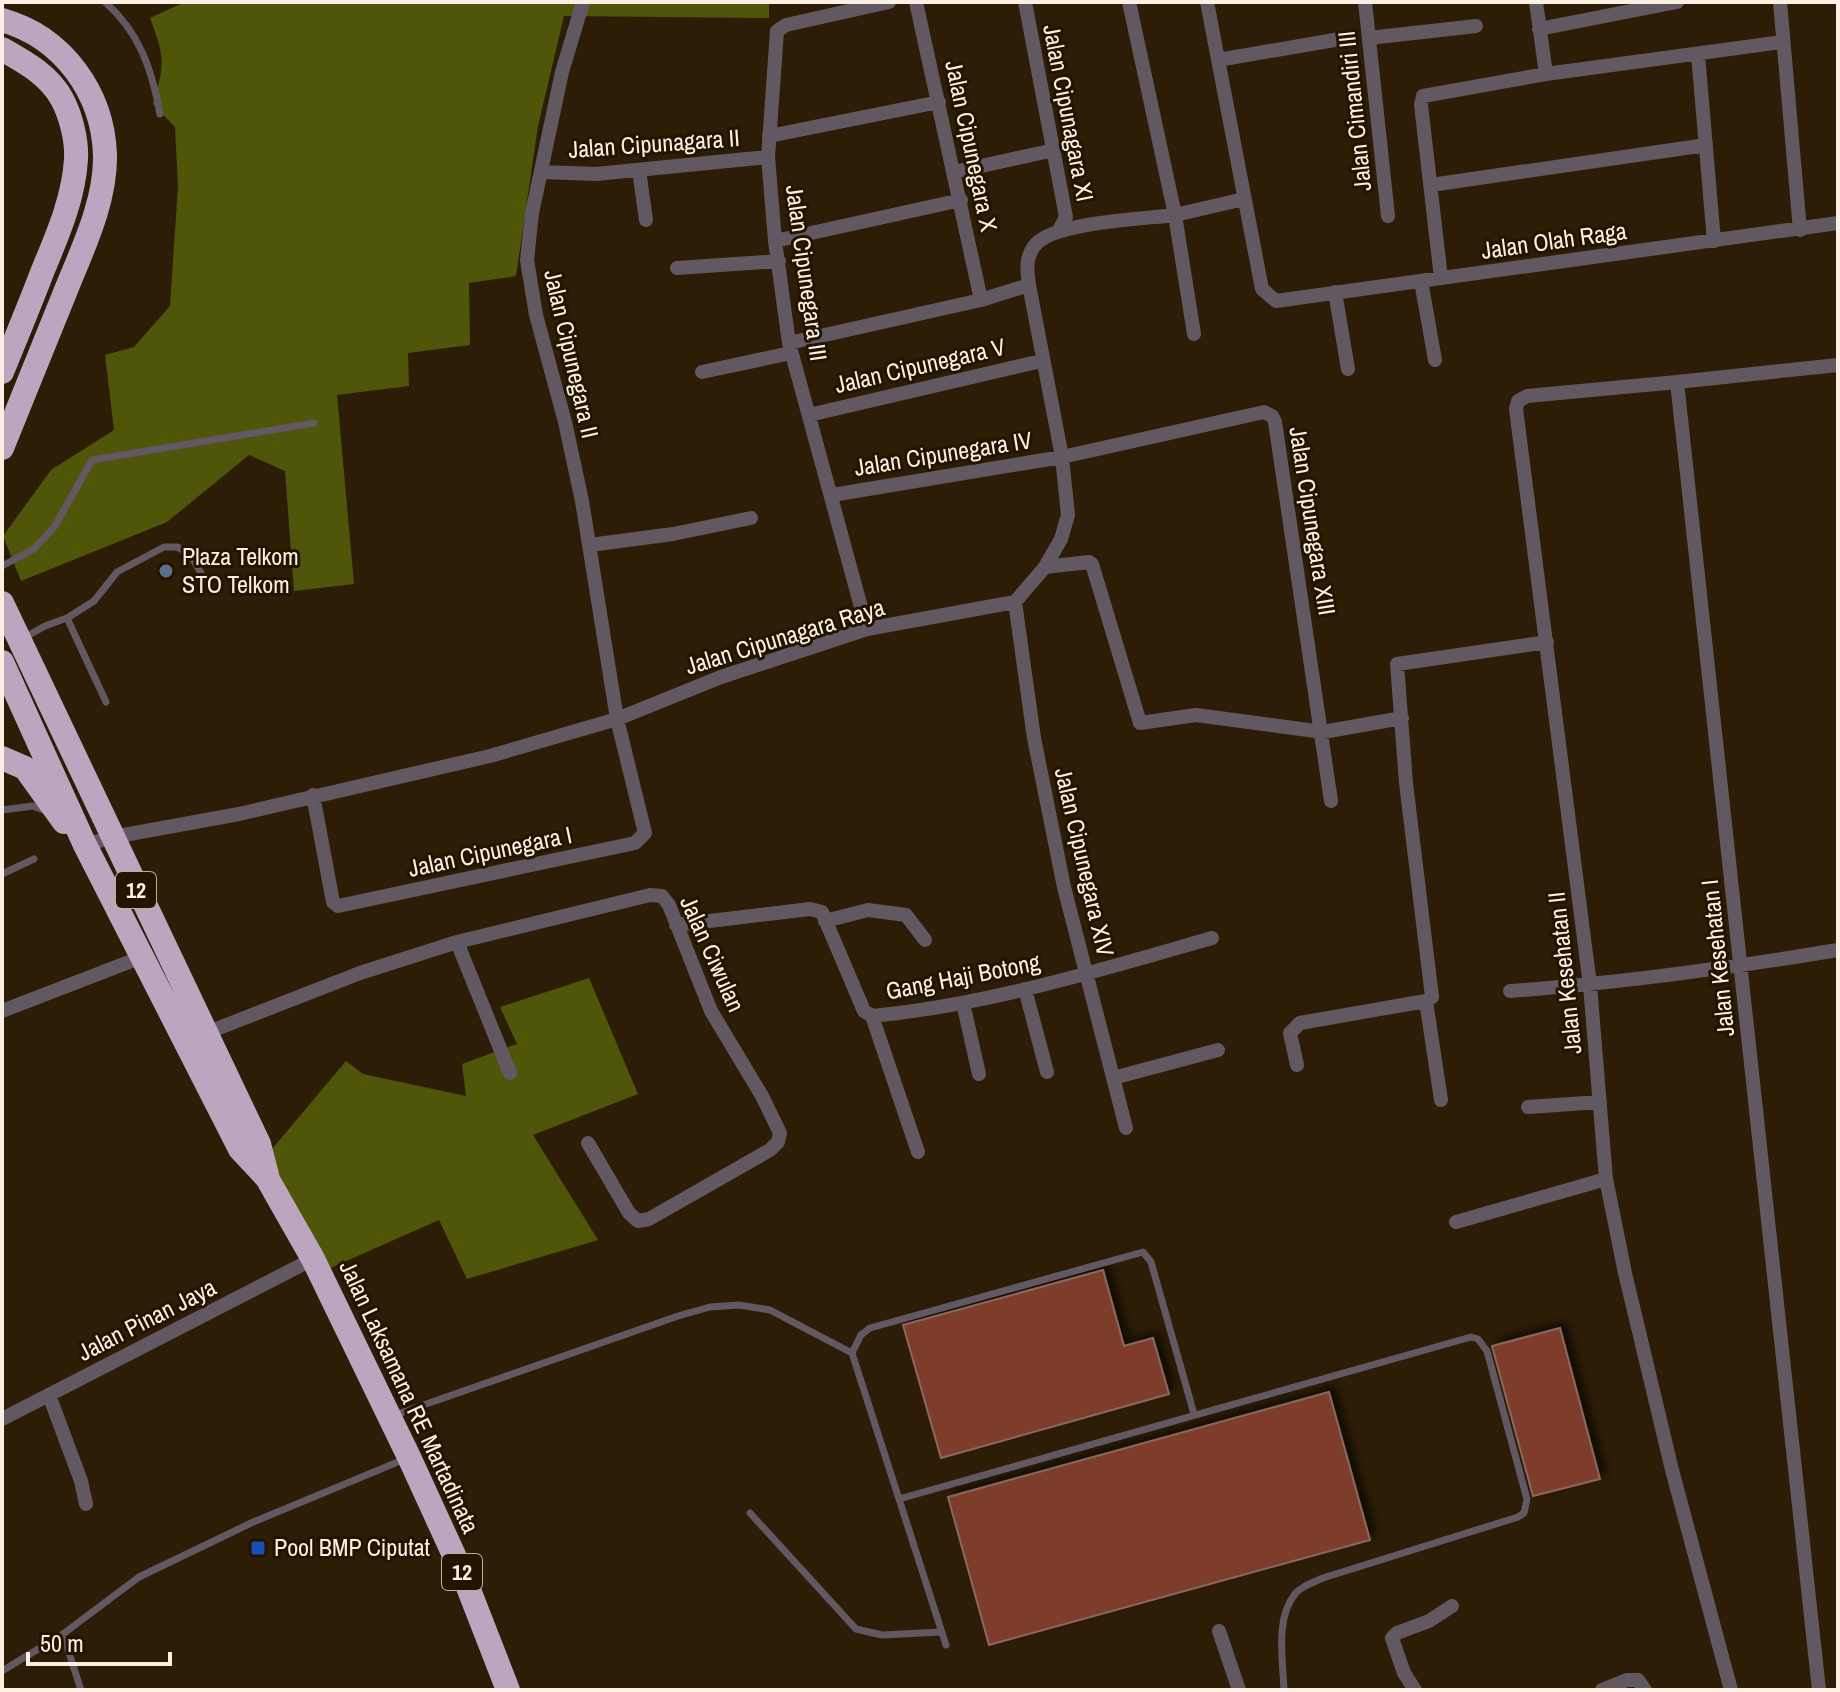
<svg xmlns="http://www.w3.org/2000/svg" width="1840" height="1692" font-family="'Archivo Narrow',sans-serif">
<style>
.forest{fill:#505609}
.building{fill:#7e3e2c;stroke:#88685f;stroke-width:2;filter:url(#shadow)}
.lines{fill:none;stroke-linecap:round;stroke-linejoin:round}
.lane{stroke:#625862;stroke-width:7}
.street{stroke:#625862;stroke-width:14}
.highway{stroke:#bca6bf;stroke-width:24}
.service-dot{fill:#5c6f8a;stroke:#231400;stroke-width:3}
.transit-dot{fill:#1a4fb4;stroke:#231400;stroke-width:3}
.labels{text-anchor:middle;stroke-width:6;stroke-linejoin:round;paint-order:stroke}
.shield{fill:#231400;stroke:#baae9e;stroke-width:2}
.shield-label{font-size:22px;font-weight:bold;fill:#fbf0e2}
.street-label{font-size:24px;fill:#fbf0e2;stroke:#231400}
.poi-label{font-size:24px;fill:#fbf0e2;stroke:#231400;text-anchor:start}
</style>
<defs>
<filter id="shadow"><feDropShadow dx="6" dy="-6" stdDeviation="4" flood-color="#0009"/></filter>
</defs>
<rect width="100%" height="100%" fill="#2d1d06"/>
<path class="forest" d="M 185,2 L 769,2 L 769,18 L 564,16 L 538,126 L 516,276 L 469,283 L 470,345 L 408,353 L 409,386 L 337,395 L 354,584 L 294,591 L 285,471 L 249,455 L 167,522 L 21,581 L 3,536 L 51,470 L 114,430 L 105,355 L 134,347 L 170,306 L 178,186 L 175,127 L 153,104 C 165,63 165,58 150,18 Z
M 589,978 L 638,1094 L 533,1135 L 598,1240 L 467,1279 L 439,1220 L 328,1269 L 267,1155 L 346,1061 L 363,1074 L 466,1096 L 462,1064 L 517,1044 L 500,1007 Z"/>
<path class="building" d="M 1103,1270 L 1124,1346 L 1153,1338 L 1169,1394 L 941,1458 L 903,1325 Z
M 1560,1328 L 1600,1479 L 1533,1496 L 1492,1346 Z
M 1329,1392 L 1370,1540 L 989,1645 L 948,1497 Z"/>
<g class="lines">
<path class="lane" d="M 105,2 C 140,33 152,70 160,114
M 2,566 L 34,549 L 55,526 L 92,460 L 314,423
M 22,639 L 45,626 L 67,618
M 106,702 L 67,618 L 94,601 L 117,572 L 164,547 L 177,547 L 189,553 L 210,588
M 2,810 L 33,806 L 49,812
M 2,874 L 34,859
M 1194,1414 L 1151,1262 L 1143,1252 L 870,1328 L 861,1335 L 852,1353 L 899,1499 L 1471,1337 L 1478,1339 L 1487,1351 L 1527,1499 L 1524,1513 L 1518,1517 L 1323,1578 C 1314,1582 1300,1587 1295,1594 C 1275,1618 1283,1661 1284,1690
M 392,1416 L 678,1316 L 710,1307 L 739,1305 L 770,1310 L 852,1353
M 899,1499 L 946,1645
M 750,1513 L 856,1629 L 882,1635 L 941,1632
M 63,1634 L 81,1690
M 2,1671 L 63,1634 L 139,1577 L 251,1523 L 405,1459"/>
<path class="street" d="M 916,2 L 981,300
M 1025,2 L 1066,217 L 1059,230
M 1207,2 L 1262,289 L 1276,301 L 1838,223
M 1365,2 L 1388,216
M 1536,2 L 1546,74
M 1780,2 L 1800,230
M 1539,29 L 1677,2
M 1369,38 L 1476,26
M 1698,55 L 1714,241
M 1218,60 L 1340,39
M 769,136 L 939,102
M 639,170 L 646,220
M 542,172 L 596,174 L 768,157
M 954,172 L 1054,150
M 1431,185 L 1706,145
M 775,241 L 961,200
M 677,268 L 779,261
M 1441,278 L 1421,105 L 1423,96 L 1546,74 L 1782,42
M 1421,281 L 1435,360
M 1335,292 L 1348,369
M 1194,334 L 1175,215 L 1244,199
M 789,343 L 981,300 L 1029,285
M 702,372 L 791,353
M 1677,382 L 1527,396 L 1518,401 L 1516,409 L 1590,985 L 1606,1179 L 1625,1273 L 1672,1470 L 1731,1690
M 809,415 L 1041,361
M 832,495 L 1062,457 L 1264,412 L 1272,416 L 1275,422 L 1331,801
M 590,545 L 673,534 L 751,518
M 1045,567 L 1089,562 L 1092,564 L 1140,723 L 1196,715 L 1323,732 L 1402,718
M 1015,602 L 1034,738 L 1064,887 L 1126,1128
M 867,629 L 789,343 L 775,241 L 768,157 L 777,31 L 786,25 L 889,2
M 313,795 L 333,902 L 338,906 L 635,843 L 645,833 L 617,719 L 582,501 L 565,422 L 536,315 L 527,260 L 532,213 L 562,72 L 583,2
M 85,845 L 113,837 L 239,814 L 490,756 L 617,719 L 721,677 L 867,629 L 1015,602 L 1045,567 L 1061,539 L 1068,515 L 1062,457 L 1029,285 C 1027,271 1025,256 1036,244 C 1056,222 1144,219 1175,215 L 1129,2
M 825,921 L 868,910 L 906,915 L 925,940
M 676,925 L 810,909 L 822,912 L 864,1011 L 872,1016 C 987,1005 1100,970 1212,938
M 457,942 L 510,1073
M 1025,989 L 1047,1072
M 1510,991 C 1620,983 1729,968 1838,950
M 963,1003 L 979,1074
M 2,1011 L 142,957
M 872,1016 L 918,1152
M 206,1033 L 360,973 L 457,942 L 650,895 L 662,896 L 669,905 L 711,1011 L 762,1096 L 780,1133 L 778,1142 L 770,1150 L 649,1219 L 638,1221 L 629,1213 L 588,1143
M 1297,1065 L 1290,1033 L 1300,1023 L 1426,1001
M 1113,1078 L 1218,1050
M 1441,1100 L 1426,1001 L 1432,997 L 1406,783 L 1397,664 L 1547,642
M 1528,1107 L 1600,1102
M 1456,1222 L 1606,1179
M 49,1395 L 81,1481 L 86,1504
M 2,1419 L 313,1259
M 1219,1631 L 1239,1690
M 1415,1690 L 1404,1673 L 1392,1638 L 1397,1633 L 1429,1621 L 1452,1606
M 1602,1690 L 1627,1680 L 1638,1680 L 1645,1690
M 1819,1690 L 1677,382 L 1838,365"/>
<path class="highway" d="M 2,20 C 63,37 103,93 105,155 C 106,203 81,252 64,295 C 43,346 23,397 2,448
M 2,49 C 25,62 49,75 62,99 C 71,116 77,140 76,159 C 74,197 58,234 43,270 C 30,304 16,338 2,372
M 2,603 L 259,1144 L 267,1175
M 2,662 L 85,845 L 240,1149 L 267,1178 L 313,1259 L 409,1457 L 464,1577 L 508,1690
M 2,758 L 25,768 L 64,822"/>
</g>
<circle class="service-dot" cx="166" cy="571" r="8"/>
<rect class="transit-dot" x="250" y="1540" width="16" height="16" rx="4"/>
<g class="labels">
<g class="shield">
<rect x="116" y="872" width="40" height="36" rx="6"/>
<rect x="442" y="1554" width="40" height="36" rx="6"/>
</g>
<g class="shield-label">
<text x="136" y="898">12</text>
<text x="462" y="1580">12</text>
</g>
<g class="street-label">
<text transform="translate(1355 111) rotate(-96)" y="8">Jalan Cimandiri III</text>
<text transform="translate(1068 113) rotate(79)" y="8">Jalan Cipunagara XI</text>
<text transform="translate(654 144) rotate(-4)" y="8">Jalan Cipunagara II</text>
<text transform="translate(971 146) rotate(78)" y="8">Jalan Cipunegara X</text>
<text transform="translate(1554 241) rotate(-8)" y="8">Jalan Olah Raga</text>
<text transform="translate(806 273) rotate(82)" y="8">Jalan Cipunegara III</text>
<text transform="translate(571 354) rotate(77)" y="8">Jalan Cipunegara II</text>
<text transform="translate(920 366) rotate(-13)" y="8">Jalan Cipunegara V</text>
<text transform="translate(943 454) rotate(-9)" y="8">Jalan Cipunegara IV</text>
<text transform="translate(1312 521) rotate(81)" y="8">Jalan Cipunegara XIII</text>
<text transform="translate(785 637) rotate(-17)" y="8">Jalan Cipunagara Raya</text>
<text transform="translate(490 852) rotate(-12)" y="8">Jalan Cipunegara I</text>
<text transform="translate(1084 862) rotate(77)" y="8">Jalan Cipunegara XIV</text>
<text transform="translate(712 954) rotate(66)" y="8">Jalan Ciwulan</text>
<text transform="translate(1718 958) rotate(-96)" y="8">Jalan Kesehatan I</text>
<text transform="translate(1565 973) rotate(-96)" y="8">Jalan Kesehatan II</text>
<text transform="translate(963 977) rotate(-11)" y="8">Gang Haji Botong</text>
<text transform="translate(147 1320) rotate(-27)" y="8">Jalan Pinan Jaya</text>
<text transform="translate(409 1397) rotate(65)" y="8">Jalan Laksamana RE Martadinata</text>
</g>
<g class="poi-label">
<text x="182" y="565">Plaza Telkom<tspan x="182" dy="28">STO Telkom</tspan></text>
<text x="274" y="1556">Pool BMP Ciputat</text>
</g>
</g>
<rect width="1840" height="1692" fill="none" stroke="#fbf0e2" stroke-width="8"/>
<path d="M28 1652v12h142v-12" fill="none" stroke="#fbf0e2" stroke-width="4"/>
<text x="40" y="1652" font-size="24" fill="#fbf0e2" stroke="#231400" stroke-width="6" paint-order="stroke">50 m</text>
</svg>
